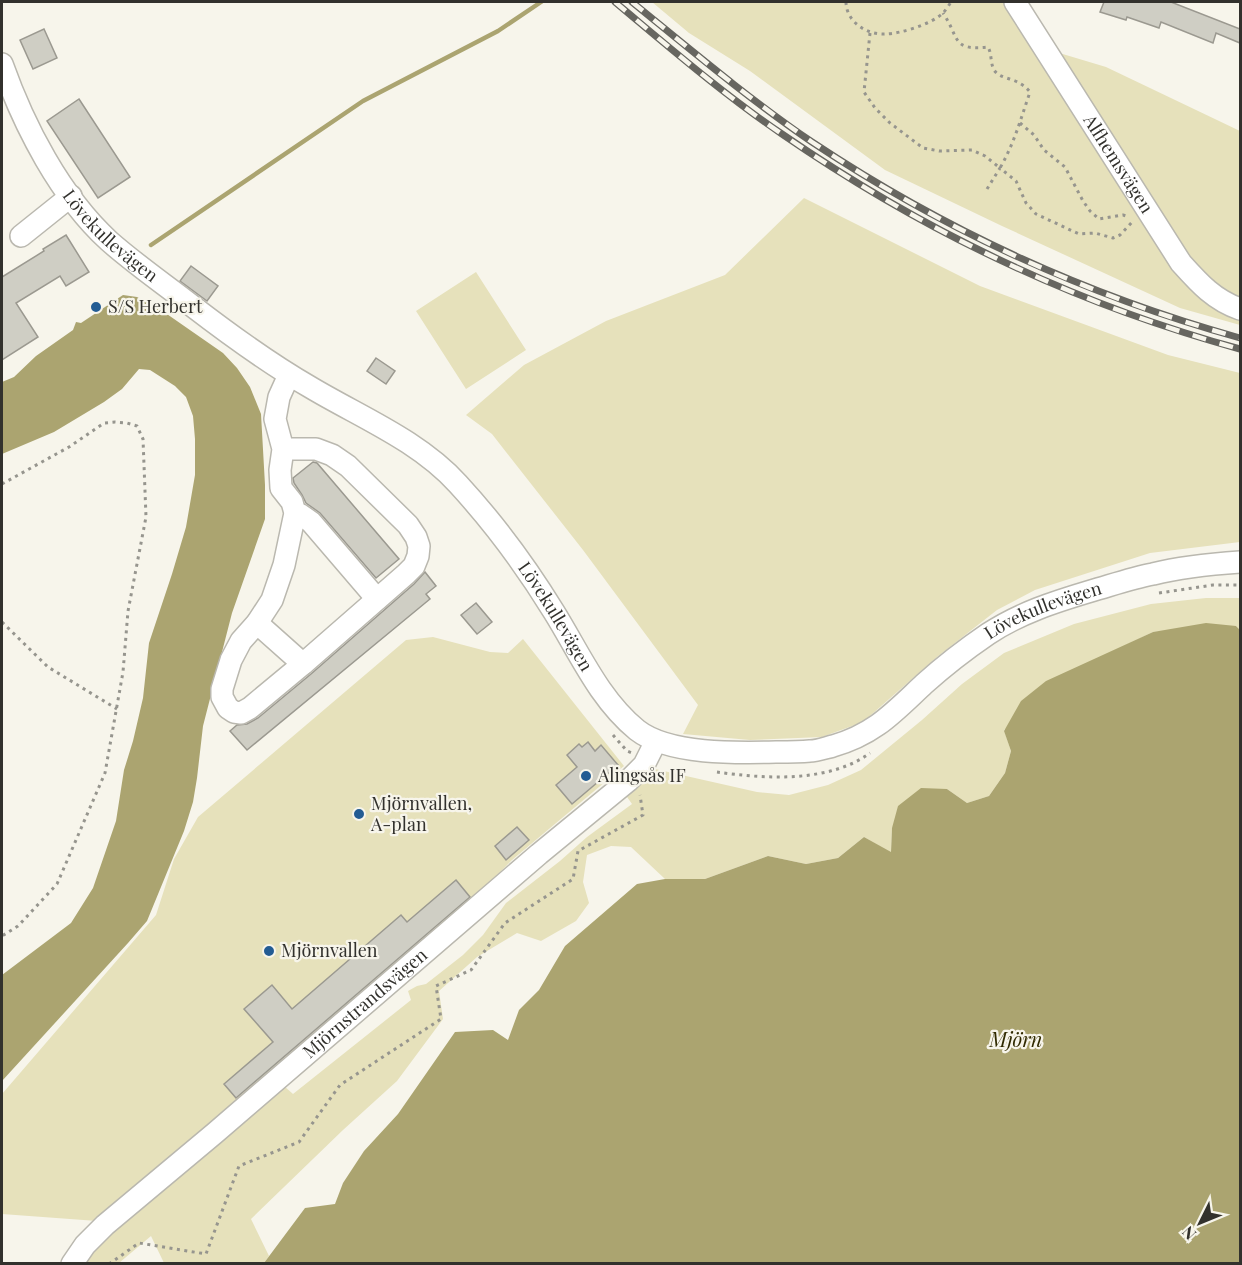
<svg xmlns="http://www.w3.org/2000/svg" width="1242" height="1265" font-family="'Playfair Display',serif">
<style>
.green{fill:#e6e1bb}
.water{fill:#aba470}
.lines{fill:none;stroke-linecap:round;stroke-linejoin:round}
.stream{stroke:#aba470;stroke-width:4.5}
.building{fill:#cfcec4;stroke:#9b9990;stroke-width:1.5}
.minor-casing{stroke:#bab8af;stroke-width:24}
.path{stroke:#96958e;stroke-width:3;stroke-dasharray:3 4.5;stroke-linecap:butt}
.minor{stroke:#fff;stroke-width:21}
.rail-casing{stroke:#676660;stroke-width:7}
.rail{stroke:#f7f5eb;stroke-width:4.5;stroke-dasharray:14;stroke-linecap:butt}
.poi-dot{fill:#235c93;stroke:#f7f5eb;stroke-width:2}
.labels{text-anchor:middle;stroke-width:4.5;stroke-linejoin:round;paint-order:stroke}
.street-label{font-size:18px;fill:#32312d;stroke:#f7f5eb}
.poi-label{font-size:18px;fill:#32312d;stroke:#f7f5eb;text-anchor:start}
.water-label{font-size:20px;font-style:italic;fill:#302a00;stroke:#f7f5eb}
</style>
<rect width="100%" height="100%" fill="#f7f5eb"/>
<path class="green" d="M 652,2 L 1006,2 L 1036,46 L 1106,67 L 1240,131 L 1240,325 L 1180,308 L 1002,226 L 885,170 L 750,71 L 689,33 Z
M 804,198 L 980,286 L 1168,355 L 1240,373 L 1240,542 L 1150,553 L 1035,590 L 997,610 L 937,657 L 863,722 L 822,737 L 750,740 L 683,734 L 698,705 L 583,550 L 506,452 L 492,434 L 466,415 L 524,365 L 606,321 L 725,275 Z
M 476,272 L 526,350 L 466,389 L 416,311 Z
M 1206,598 L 1240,598 L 1240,630 L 1236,626 L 1153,632 L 1105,655 L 1004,730 L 1011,751 L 1005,773 L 989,796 L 967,803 L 947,789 L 892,828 L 891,853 L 864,837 L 838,858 L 806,864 L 768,856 L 705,879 L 665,879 L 631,847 L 611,846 L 587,855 L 583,882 L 589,903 L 576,921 L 541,941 L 517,933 L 477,957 L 439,991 L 443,1019 L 397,1081 L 343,1130 L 251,1219 L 269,1256 L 264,1263 L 164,1263 L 151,1236 L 119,1263 L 84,1264 L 83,1262 L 108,1232 L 284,1086 L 293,1094 L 411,1000 L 408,991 L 417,986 L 426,984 L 463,955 L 483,935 L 506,903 L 560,861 L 587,837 L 632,804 L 625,794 L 655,769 L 757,792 L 789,795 L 828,785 L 861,770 L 922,720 L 962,684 L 1004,653 L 1074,624 L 1151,604 Z
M 433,637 L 490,652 L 508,653 L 523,639 L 624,766 L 512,860 L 475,898 L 97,1221 L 2,1214 L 2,1094 L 156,915 L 174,859 L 198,817 L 406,640 Z"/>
<path class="water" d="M 123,295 L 137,297 L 164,312 L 223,353 L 237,368 L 250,387 L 261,414 L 265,485 L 265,519 L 232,613 L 203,726 L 197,778 L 193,802 L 184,831 L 147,921 L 128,943 L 2,1081 L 2,975 L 71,923 L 93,888 L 116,821 L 124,770 L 133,741 L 143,698 L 149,643 L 172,574 L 186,527 L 195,475 L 195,439 L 193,416 L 186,397 L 175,386 L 150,370 L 139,369 L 122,389 L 104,402 L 54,432 L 2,454 L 2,382 L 14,377 L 36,356 L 73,330 L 76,322 L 81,323 Z
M 1206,623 L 1236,626 L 1240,630 L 1240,1263 L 264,1263 L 305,1208 L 335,1204 L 343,1183 L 364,1151 L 398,1114 L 455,1032 L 493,1030 L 508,1040 L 519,1010 L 539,990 L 565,946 L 637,884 L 665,879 L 705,879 L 768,856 L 806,864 L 838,858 L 864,837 L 891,852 L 892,828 L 898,806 L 921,788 L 947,789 L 967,803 L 989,796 L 1005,773 L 1011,751 L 1004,731 L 1021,701 L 1046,681 L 1153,632 Z"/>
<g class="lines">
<path class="stream" d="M 151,245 L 363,101 L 498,31 L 541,2"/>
</g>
<path class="building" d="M 1104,2 L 1171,2 L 1240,29 L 1240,43 L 1216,33 L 1213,43 L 1161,22 L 1159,28 L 1127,17 L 1126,20 L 1100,12 Z
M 44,29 L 57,58 L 33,69 L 20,40 Z
M 79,99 L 130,177 L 98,198 L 47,121 Z
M 66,235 L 89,272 L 66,286 L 60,276 L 16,303 L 38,337 L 2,360 L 2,277 L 44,251 L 43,249 Z
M 191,266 L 218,286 L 207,301 L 180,281 Z
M 376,358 L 395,371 L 386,384 L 367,371 Z
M 313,462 L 317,463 L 399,559 L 376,578 L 320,513 L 306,503 L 302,495 L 294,483 L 293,478 Z
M 425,572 L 436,586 L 426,594 L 430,599 L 247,750 L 230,731 L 237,725 L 247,724 L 258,718 L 311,674 L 414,584 Z
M 476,603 L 492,622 L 477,634 L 461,615 Z
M 588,742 L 595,751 L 601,745 L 618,765 L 572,804 L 556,785 L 577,767 L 567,755 L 579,744 L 582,747 Z
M 517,827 L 529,840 L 506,860 L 495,846 Z
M 456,880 L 470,897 L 236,1098 L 224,1084 L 273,1042 L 244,1009 L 272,985 L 292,1009 L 401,915 L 407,922 Z"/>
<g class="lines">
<defs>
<g id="minor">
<path id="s1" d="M 1015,2 L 1181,263 C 1199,283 1214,300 1240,309"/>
<path id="s2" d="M 2,64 C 24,126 60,196 109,241 C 135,264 164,284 191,305 C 230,335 268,363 310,387 C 360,417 418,440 458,484 C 492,521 527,568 554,612 C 579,652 599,699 637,730 C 669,755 738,753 777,752 C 788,752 799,752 810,751 C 817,751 825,748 833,746 C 875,734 894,712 924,684 C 944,666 966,649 988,634 C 1020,613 1054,602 1091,591 C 1112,585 1132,578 1153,574 C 1181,567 1211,564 1240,562"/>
<path d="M 21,236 L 71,196"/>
<path d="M 283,449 L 316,449 L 332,455 L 348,466 L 408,525 L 416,537 L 419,546 L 418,556 L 414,566 L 406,574 L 303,664 L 250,708 L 241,713 L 234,712 L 228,708 L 222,697 L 222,689 L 231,660 L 241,641 L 257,623 L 272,600 L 284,565 L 295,513 L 292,502 L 281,488 L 280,470 L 283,449 L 275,419 L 279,397 L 289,375"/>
<path d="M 295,513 L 301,515 L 311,522 L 377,599"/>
<path d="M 257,623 L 303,664"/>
<path id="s3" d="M 72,1264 L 85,1245 L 105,1225 L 215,1133 L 539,854 L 628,781 L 644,765 L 656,741"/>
</g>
</defs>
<use href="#minor" class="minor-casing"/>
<path class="path" d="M 846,2 C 846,21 866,35 885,34 C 900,34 932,24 943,13 C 946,10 949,5 951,2
M 870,33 L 864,92 L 875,108 L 890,123 L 923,148 L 939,151 L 972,150 L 985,156 L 1000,168 C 1014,144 1021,118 1030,92 C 1027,88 1023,85 1019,83 C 1011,78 999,78 994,70 C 990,62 992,54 988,47 C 951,51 960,38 943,13
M 1020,123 L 1034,135 L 1044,150 L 1065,167 L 1083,201 L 1090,211 L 1099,219 L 1123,215 L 1129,217
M 987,189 L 1000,168 L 1016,181 L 1026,203 L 1036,214 L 1079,234 L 1095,233 L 1113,238 L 1120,235 L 1134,220
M 2,484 L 69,447 L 104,423 L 115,422 L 127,423 L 137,426 L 143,439 L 146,517 L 128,611 L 123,672 L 105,773 L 57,884 L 18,926 L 2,936
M 1159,593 L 1213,585 L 1240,585
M 2,622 L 48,667 L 117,709
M 613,735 L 627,751 L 632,753
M 717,772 C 765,779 829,783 870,753
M 109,1264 L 139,1243 L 206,1254 L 239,1166 L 299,1142 L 340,1085 L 441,1019 L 436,986 L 471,970 L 505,923 L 573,879 L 578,851 L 643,815 L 640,795"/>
<use href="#minor" class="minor"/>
<defs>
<path id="rail" d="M 615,2 C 669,47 723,94 782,134 C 923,231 1075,304 1240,349
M 632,2 C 691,50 749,99 812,142 C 946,231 1085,295 1240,338"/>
</defs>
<use href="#rail" class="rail-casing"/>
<use href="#rail" class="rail"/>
</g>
<g class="poi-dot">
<circle cx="96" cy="307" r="6"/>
<circle cx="586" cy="776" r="6"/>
<circle cx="359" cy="814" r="6"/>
<circle cx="269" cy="951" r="6"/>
</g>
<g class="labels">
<g class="street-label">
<text dy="6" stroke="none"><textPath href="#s1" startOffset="192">Alfhemsvägen</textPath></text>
<text dy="6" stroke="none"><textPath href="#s2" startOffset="206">Lövekullevägen</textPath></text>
<text dy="6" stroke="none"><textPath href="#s2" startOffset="1394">Lövekullevägen</textPath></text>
<text dy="6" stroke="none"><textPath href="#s2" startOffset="800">Lövekullevägen</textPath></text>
<text dy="6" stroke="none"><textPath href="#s3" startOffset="393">Mjörnstrandsvägen</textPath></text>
</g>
<g class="poi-label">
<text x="108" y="313">S/S Herbert</text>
<text x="598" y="782">Alingsås IF</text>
<text x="371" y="810">Mjörnvallen,<tspan x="371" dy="21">A-plan</tspan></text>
<text x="281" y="957">Mjörnvallen</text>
</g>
<g class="water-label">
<text x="1016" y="1047">Mjörn</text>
</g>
</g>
<rect width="1242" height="1265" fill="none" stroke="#32312d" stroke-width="6"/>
<g transform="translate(1200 1223) rotate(227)" stroke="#f7f5eb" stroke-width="4.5" paint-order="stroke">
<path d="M0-4.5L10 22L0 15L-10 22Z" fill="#32312d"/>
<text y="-9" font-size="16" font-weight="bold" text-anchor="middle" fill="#32312d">N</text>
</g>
</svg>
